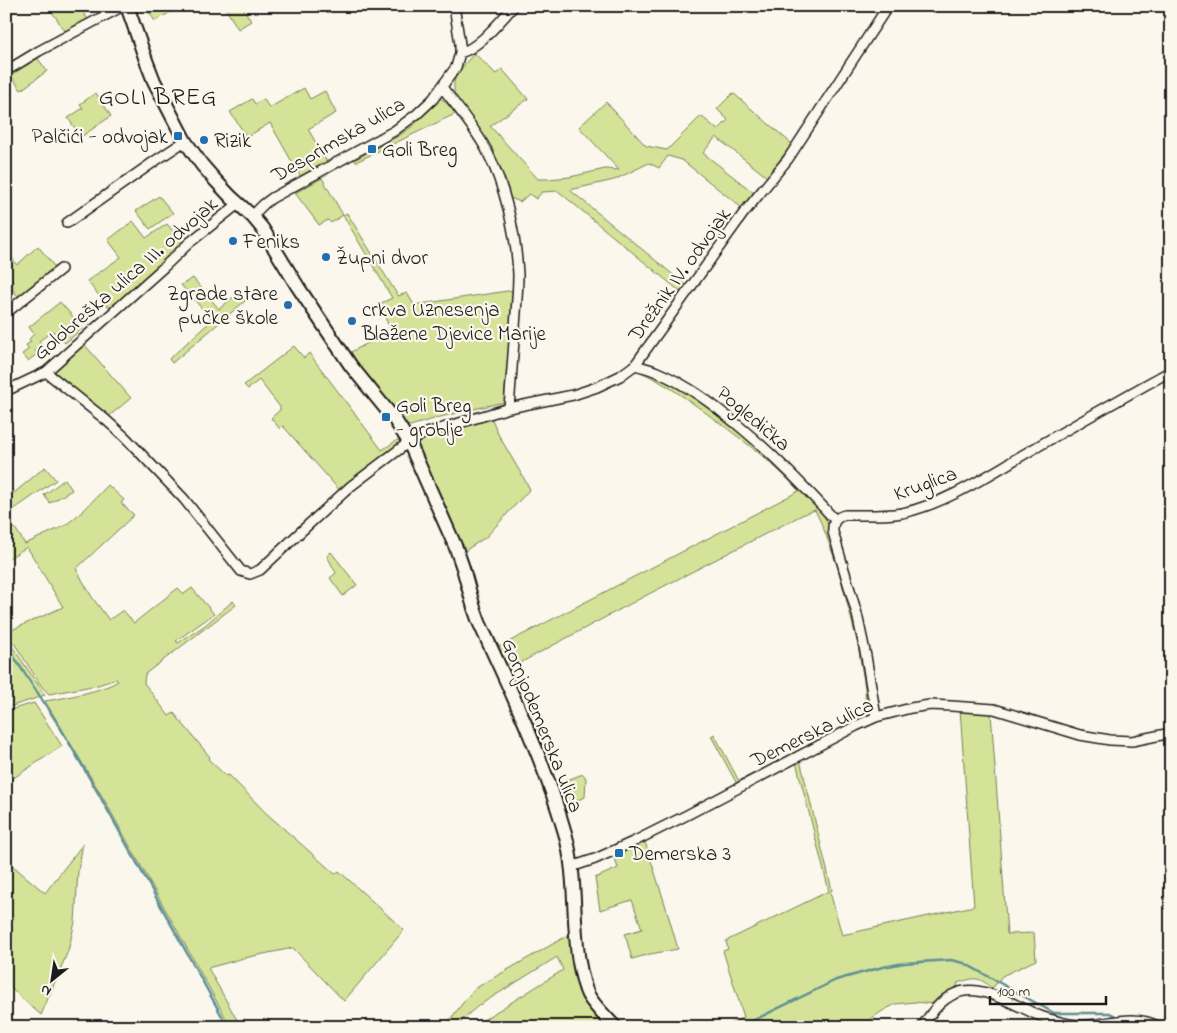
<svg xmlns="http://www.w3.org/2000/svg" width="1177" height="1033" font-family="'Indie Flower',sans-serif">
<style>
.green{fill:#d4e397;stroke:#78805a}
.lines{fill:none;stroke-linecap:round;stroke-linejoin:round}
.stream{stroke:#5f9094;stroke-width:2.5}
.street-casing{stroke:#1c1c1c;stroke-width:12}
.secondary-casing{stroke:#1c1c1c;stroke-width:16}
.street{stroke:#fbf7ec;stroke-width:9}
.secondary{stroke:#fbf7ec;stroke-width:12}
.poi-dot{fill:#1f6fb2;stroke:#fbf7ec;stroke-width:2}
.labels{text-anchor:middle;stroke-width:4.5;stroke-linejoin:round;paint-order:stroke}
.poi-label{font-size:21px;fill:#1c1c1c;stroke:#fbf7ec;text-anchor:start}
.street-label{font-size:21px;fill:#1c1c1c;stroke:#fbf7ec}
.quarter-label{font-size:24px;letter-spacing:1px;fill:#1c1c1c;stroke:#fbf7ec}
</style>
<rect width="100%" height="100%" fill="#fbf7ec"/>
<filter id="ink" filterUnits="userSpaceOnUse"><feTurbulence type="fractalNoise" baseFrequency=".02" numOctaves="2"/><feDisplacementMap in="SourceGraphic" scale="10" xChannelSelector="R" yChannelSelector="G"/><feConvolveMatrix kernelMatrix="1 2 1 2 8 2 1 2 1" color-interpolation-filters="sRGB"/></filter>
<g filter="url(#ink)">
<path class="green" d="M 48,6 L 79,6 L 89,21 L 67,34 Z
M 145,6 L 181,6 L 155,21 Z
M 224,6 L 242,6 L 251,21 L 238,29 Z
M 474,53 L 496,74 L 502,69 L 528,99 L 490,126 L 538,179 L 548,179 L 570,177 L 605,169 L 619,170 L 579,127 L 606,102 L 646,146 L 667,150 L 701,116 L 718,130 L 728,120 L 717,109 L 733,93 L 792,144 L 767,177 L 716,137 L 703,153 L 754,193 L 742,208 L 682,160 L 668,156 L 659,168 L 649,163 L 614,180 L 570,190 L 688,287 L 683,294 L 558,191 L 542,192 L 536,199 L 529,194 L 520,202 L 508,197 L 472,119 L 457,98 L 454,92 L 454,82 L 456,76 L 460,70 Z
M 36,56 L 47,71 L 21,90 L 9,73 Z
M 304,88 L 310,99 L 325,91 L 336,113 L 308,129 L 327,162 L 300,176 L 270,123 L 247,137 L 230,112 L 252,99 L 255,104 L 264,99 L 269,108 Z
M 96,93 L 111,116 L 81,137 L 68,118 L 83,108 L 80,104 Z
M 441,98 L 457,113 L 356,162 L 354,160 L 400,135 L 414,125 Z
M 322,178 L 343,215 L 347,213 L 398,296 L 407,293 L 414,305 L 514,290 L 504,402 L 444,416 L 410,426 L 406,425 L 349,353 L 391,331 L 379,304 L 392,298 L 343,215 L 331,223 L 328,220 L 319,225 L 295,193 Z
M 159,196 L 173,213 L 150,229 L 136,211 Z
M 133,221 L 146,238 L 167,224 L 185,245 L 111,310 L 87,281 L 121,257 L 108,240 Z
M 38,246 L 57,270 L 20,299 L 10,286 L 14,283 L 6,272 L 6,258 L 10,255 L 17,265 Z
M 193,278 L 219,309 L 238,293 L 245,301 L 172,363 L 169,359 L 212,320 L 181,285 Z
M 60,302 L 83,328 L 65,343 L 53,331 L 39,341 L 42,346 L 35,351 L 37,354 L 28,361 L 22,354 L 29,349 L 26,345 L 31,342 L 29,339 L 34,334 L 29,327 Z
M 84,344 L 131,398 L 108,417 L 54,374 L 57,366 Z
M 294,346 L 304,358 L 309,353 L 382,450 L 399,439 L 402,443 L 341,492 L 283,426 L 280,429 L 271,418 L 280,410 L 280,407 L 259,380 L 248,389 L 244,385 Z
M 636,370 L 648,371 L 682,387 L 747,437 L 820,508 L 828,524 L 854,614 L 871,706 L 871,715 L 737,784 L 711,736 L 714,734 L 739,781 L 866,715 L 865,688 L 858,645 L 838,568 L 823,527 L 815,510 L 802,515 L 645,596 L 507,670 L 497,648 L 799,491 C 775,464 745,442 717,421 C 691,402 665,382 636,370 Z
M 492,419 L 498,434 L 530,489 L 486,537 L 463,552 L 418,449 C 418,445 418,442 422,439 Z
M 45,467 L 56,480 L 13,510 L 13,513 L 10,513 L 6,500 L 6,480 L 14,493 Z
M 65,479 L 72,490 L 50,503 L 44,495 Z
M 108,485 L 124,500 L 121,503 L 134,515 L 76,569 L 92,597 L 109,620 L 123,610 L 134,623 L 178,588 L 184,594 L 192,588 L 214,614 L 176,641 L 178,643 L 204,626 L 233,601 L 236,605 L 145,674 L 144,683 L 169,716 L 174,713 L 210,757 L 208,759 L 226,776 L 229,775 L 266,813 L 335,874 L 339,871 L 404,930 L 344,1001 L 293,948 L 244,958 L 208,968 L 241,1027 L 231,1027 L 102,796 L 45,701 C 64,698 103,691 118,681 L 116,679 L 98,685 L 49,694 L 42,687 L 7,632 L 63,607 L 27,547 L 6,560 L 6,530 L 15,528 L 25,544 L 66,525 L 84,510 Z
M 331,552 L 357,585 L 343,596 L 330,578 L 336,573 L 327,556 Z
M 6,637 L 45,695 L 37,698 L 6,708 Z
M 34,703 L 62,746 L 6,783 L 6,711 Z
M 960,709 L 991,712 L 1007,934 L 1034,933 L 1036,960 L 1002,976 L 992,989 C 978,975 975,978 957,983 L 958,986 L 943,995 L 934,1004 L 915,1002 L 896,1004 L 884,1010 L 859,1027 L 815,1027 L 813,1025 L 809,1027 L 724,1027 L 744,1017 L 723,951 L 728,949 L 726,941 L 829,891 L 796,762 L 800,760 L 832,890 L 830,892 L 842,935 L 974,906 Z
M 583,774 L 586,778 L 585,797 L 562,807 L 554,785 Z
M 645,842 L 665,904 L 678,949 L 650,954 L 632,959 L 625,934 L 642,929 L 632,900 L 600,910 L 595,878 L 618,868 L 614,857 L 621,854 L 621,852 Z
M 83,844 L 78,871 L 75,922 L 68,951 L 41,1015 L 6,984 L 6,860 L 45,893 Z
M 572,933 L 577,972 L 607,1027 L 472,1027 L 563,970 L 557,957 L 478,1006 L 464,1018 L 458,1027 L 444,1027 L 474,989 Z"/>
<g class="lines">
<path class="stream" d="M 6,645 L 60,727 L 101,798 L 228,1027
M 1128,1023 L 1133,1027
M 740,1027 L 836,980 L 861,973 L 883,967 L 904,963 L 951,960 L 964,963 L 1054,1013 L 1110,1013 L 1119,1018"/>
<defs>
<path id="street" d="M 460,53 C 479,48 500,21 514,6
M 6,71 L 39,51 L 123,6
M 442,87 C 457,107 474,127 486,149 C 505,186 516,233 518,274 C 518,292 516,310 515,328 C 513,354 511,381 509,408
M 252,216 L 264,204 L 272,198 L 394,131 L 417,114 L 433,99 L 456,67 L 460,53 L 460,44 L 454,6
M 67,223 L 155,161 L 185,141
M 6,313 L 61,269
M 635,365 C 642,367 650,369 657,372 C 688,385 714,405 739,426 C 774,455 805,487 835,520
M 46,372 L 106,420 L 125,437 L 184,499 L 241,571 L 250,574 L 260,570 L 308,525 L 351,486 L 409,442 L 423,434 L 509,408 L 573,395 L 597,387 L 620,376 L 635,365 L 743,214 L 788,159 L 888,6
M 6,391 L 46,372 L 164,267 L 189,243 L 238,204
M 876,717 L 866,656 L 857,614 L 833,532 C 832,522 836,517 845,515 C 864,515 883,516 902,513 C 949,503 994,471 1035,448 C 1080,422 1125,396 1171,371
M 571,867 L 595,859 L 635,841 L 687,815 L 856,726 L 876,717 L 911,708 L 930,705 L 951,706 L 994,709 L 1080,735 L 1110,740 L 1132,741 L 1171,733
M 922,1027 C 932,1011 945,994 964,991 C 986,987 1019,1007 1040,1016 C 1049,1019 1059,1022 1069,1024 C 1101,1030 1127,1010 1160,1027"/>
<path id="secondary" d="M 127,6 L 147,63 L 154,81 L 185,141 L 202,165 L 216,181 L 231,197 L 252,216 L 262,228 L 298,287 L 351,366 L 395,420 L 409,442 L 456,548 L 463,568 L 474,608 L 479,622 C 511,691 544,760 565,833 C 577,875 572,919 579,962 C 581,973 583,985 588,995 C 595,1007 606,1017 615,1027"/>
</defs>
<use href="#street" class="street-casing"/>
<use href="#secondary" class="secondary-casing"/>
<use href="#street" class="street"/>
<use href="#secondary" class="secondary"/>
</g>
</g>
<g class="poi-dot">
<rect x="173" y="131" width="10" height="10" rx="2.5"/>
<circle cx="204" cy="140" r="5"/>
<rect x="367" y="144" width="10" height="10" rx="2.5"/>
<circle cx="233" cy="241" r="5"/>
<circle cx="326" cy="257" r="5"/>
<circle cx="288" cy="305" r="5"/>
<circle cx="352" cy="321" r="5"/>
<rect x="381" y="412" width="10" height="10" rx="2.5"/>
<rect x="614" y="848" width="10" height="10" rx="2.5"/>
</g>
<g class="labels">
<g class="poi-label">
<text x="168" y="143" text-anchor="end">Palčići - odvojak</text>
<text x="214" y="147">Rizik</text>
<text x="382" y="156">Goli Breg</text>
<text x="243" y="248">Feniks</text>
<text x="336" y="264">Župni dvor</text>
<text x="278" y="300" text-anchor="end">Zgrade stare<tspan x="278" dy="24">pučke škole</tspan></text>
<text x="362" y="316">crkva Uznesenja<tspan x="362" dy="24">Blažene Djevice Marije</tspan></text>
<text x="396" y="412">Goli Breg<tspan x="396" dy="24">- groblje</tspan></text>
<text x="629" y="860">Demerska 3</text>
</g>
<g class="street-label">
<text transform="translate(338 139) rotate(-30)" y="7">Desprimska ulica</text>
<text transform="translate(679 274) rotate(-54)" y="7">Drežnik IV. odvojak</text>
<text transform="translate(125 278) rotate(-41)" y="7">Golobreška ulica III. odvojak</text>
<text transform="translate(754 418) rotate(40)" y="7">Pogledička</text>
<text transform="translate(925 483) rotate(-20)" y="7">Kruglica</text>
<text transform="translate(543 725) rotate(68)" y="7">Gornjodemerska ulica</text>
<text transform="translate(812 732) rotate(-26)" y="7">Demerska ulica</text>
</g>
<g class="quarter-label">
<text x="158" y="104">GOLI BREG</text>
</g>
</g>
<rect width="1177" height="1033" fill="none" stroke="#fbf7ec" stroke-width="25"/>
<rect x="12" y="12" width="1152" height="1008" fill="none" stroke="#1c1c1c" stroke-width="2" filter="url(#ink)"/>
<g transform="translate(52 980) rotate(210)" stroke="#fbf7ec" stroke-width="4" paint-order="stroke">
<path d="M0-4L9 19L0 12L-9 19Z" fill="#1c1c1c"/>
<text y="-8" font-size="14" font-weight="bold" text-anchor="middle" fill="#1c1c1c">N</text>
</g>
<path d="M990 996v8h116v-8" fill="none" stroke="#1c1c1c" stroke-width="2.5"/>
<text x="997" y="996" font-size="15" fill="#1c1c1c" stroke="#fbf7ec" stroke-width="4" paint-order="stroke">100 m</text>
</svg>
